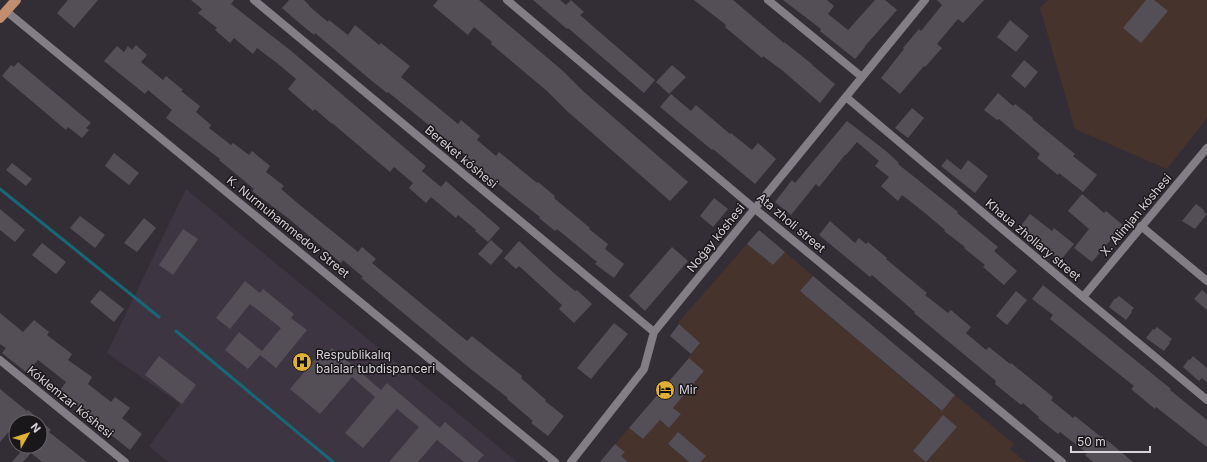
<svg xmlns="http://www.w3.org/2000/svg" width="1207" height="462" font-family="Inter,sans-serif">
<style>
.commercial{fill:#46332c}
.built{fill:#3d3542}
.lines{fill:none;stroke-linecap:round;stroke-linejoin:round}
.stream{stroke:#186777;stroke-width:3}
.building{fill:#544f57}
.minor{stroke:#837d86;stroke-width:8}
.primary{stroke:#c18e70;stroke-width:10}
.labels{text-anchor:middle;stroke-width:3;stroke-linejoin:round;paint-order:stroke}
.street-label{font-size:12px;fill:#d7d3d8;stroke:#1a171b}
.poi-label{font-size:12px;fill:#d7d3d8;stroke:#1a171b;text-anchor:start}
</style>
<rect width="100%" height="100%" fill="#332e36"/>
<path class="commercial" d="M 1048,0 L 1207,0 L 1207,118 L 1167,169 L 1075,129 L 1040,8 Z
M 747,244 L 773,265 L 785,252 L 813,276 L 800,291 L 941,411 L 955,395 L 1014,444 L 1010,449 L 1026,462 L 701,462 L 673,438 L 668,444 L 689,462 L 628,462 L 621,456 L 625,452 L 615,444 L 629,428 L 643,439 L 660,420 L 669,428 L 681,414 L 673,408 L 704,371 L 688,358 L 700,343 L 678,323 Z"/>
<path class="built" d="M 186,189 L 216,214 L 517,462 L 168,462 L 149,446 L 180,404 L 107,353 Z"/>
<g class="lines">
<path class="stream" d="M 0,189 L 159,317
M 176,331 L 333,462"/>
</g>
<path class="building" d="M 68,0 L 98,0 L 74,28 L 57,13 Z
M 191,0 L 234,0 L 231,4 L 290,50 L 426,166 L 422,171 L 441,187 L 446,181 L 500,228 L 488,242 L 475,231 L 476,230 L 458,215 L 456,218 L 431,197 L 426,203 L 409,188 L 413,183 L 394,167 L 390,172 L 332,123 L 332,124 L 315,109 L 313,111 L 288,89 L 296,79 L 277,63 L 257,48 L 253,54 L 234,38 L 230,43 L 215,30 L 217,28 L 198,13 L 202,9 Z
M 289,0 L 304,0 L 309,5 L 309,6 L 328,22 L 329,20 L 348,35 L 355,25 L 379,45 L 381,43 L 410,66 L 401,77 L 458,124 L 461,120 L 480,136 L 477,140 L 496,156 L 499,152 L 537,183 L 538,182 L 555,196 L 554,198 L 590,228 L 589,229 L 608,244 L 605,249 L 624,264 L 614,278 L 595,264 L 597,262 L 557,229 L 555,231 L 539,218 L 540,217 L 483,172 L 466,157 L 467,156 L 388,92 L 387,93 L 372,81 L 315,33 L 314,35 L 297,21 L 282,8 Z
M 438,0 L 479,0 L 563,71 L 583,91 L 688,182 L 670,201 L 567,111 L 547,91 L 491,44 L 492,42 L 474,27 L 468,35 L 433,6 Z
M 533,0 L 560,0 L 566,5 L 571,0 L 584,12 L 580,15 L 655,80 L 644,93 L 568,28 L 567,29 Z
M 694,0 L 733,0 L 784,43 L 784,42 L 813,65 L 812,65 L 835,84 L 820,103 L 783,71 L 763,56 L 762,58 L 725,27 L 726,25 Z
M 783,0 L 827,0 L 834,6 L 828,14 L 848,30 L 875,0 L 885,0 L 897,10 L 865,46 L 865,47 L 855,59 L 820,31 L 821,29 Z
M 937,0 L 984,0 L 963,23 L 958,19 L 937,44 L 942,48 L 925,67 L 924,66 L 900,94 L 881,78 L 904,49 L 903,48 L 919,29 L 921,31 L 942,5 Z
M 1146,0 L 1154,0 L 1168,11 L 1141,43 L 1123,28 Z
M 1010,20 L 1029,36 L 1016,52 L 997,37 Z
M 136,45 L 147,55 L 141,62 L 163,80 L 166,76 L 183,90 L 181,91 L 200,106 L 196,112 L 211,125 L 209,128 L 231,145 L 233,143 L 249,155 L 252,151 L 270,166 L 266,172 L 284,186 L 281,189 L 301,206 L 358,252 L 362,247 L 376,259 L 372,263 L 467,341 L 472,336 L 522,376 L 521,378 L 546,400 L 545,401 L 564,416 L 548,436 L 531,423 L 533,421 L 507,399 L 508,398 L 472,370 L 361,278 L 363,277 L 343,260 L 341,263 L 288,218 L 252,191 L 254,189 L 219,160 L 220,159 L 166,118 L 172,110 L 148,90 L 145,94 L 104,61 L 117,46 L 124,52 L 128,46 L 132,50 Z
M 1024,60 L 1038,72 L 1025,88 L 1011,76 Z
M 18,62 L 91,123 L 86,128 L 89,130 L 82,138 L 68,127 L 66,130 L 2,76 L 11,65 L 14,67 Z
M 672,65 L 686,77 L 669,94 L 656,82 Z
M 998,93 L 1013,106 L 1015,104 L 1033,118 L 1032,119 L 1075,154 L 1073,156 L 1097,175 L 1083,192 L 1059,173 L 1058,175 L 1037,158 L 1040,154 L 999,119 L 997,120 L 984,110 Z
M 671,94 L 691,111 L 696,105 L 730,134 L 731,133 L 752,150 L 758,143 L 776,159 L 755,184 L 713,149 L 712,150 L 660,107 Z
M 912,108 L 924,118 L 908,138 L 895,128 Z
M 847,121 L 886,151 L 899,163 L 898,164 L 958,212 L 957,213 L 998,247 L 994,251 L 1017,271 L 1004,285 L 983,267 L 985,265 L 964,248 L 965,247 L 944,231 L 945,230 L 925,213 L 902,195 L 898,201 L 881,186 L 889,177 L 875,166 L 879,161 L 857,142 L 846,155 L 845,155 L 819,187 L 816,184 L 791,215 L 775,202 L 792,180 L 795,183 Z
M 114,153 L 139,173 L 129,185 L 105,166 Z
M 947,159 L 961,170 L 968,160 L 988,176 L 975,193 L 941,166 Z
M 12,163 L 32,179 L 26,186 L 6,170 Z
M 1082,194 L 1104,213 L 1106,211 L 1123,225 L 1092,262 L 1074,248 L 1089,229 L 1068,211 Z
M 714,198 L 728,209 L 713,227 L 700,216 Z
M 1196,204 L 1204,210 L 1204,212 L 1207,214 L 1195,229 L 1182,221 Z
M 0,209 L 25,230 L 15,242 L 0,230 Z
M 1030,214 L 1052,231 L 1054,228 L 1074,244 L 1060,261 L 1039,244 L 1037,246 L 1017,231 Z
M 80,216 L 105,235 L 95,248 L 70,228 Z
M 144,218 L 156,228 L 137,252 L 124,243 Z
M 830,221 L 855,243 L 859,238 L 866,244 L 868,242 L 887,258 L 886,259 L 927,293 L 925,295 L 948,313 L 951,310 L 971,327 L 966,333 L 986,350 L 989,347 L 1010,364 L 1011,363 L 1053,397 L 1051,400 L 1073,418 L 1075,416 L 1101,437 L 1102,436 L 1133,462 L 1093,462 L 1085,455 L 1087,453 L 1060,432 L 1058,434 L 1038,418 L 1039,417 L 1023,403 L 1021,405 L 995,384 L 996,381 L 914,313 L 915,312 L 894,294 L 872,275 L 870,277 L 819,235 Z
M 183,229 L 198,239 L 173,275 L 159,265 Z
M 759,230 L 785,252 L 773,265 L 747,244 Z
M 491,240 L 503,251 L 491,265 L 478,254 Z
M 519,241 L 556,275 L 575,291 L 577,290 L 592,304 L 574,323 L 559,309 L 562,305 L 519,266 L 516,269 L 504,258 Z
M 42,243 L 66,262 L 56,274 L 32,255 Z
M 672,247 L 688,261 L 645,311 L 629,296 Z
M 813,276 L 955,395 L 942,411 L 800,291 Z
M 245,281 L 260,293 L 263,289 L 294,314 L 291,318 L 307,330 L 276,368 L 260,355 L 248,369 L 225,350 L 239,332 L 262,351 L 281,328 L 250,304 L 230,329 L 216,318 Z
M 1043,285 L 1171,389 L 1170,390 L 1207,420 L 1207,447 L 1156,407 L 1155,409 L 1131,389 L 1134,386 L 1050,319 L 1053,315 L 1032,299 Z
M 100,290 L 124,309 L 114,322 L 90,302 Z
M 1202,290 L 1207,294 L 1207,310 L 1194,299 Z
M 1016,291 L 1027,300 L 1007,325 L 996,316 Z
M 1119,296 L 1134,308 L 1131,311 L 1132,312 L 1126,320 L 1109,307 L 1115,298 L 1116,299 Z
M 0,313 L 23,332 L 34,320 L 49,332 L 47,335 L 72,354 L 68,360 L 92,377 L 88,384 L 111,402 L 115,397 L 130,408 L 122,418 L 142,434 L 130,450 L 96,423 L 81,411 L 82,409 L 58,393 L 66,382 L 38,360 L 27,373 L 2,353 L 6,348 L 0,344 Z
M 614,323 L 628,334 L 591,379 L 577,368 Z
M 679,324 L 700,343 L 691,354 L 670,336 Z
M 1157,327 L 1172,339 L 1169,342 L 1170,343 L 1164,351 L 1146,338 L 1153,329 L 1154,330 Z
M 332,348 L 381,390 L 387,383 L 440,428 L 445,422 L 484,455 L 477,462 L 464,462 L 437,440 L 418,462 L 389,462 L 419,427 L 397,409 L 363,448 L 345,433 L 375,397 L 352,377 L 320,414 L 290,389 L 321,352 L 325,356 Z
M 159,356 L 196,385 L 182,404 L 145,375 Z
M 1193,356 L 1207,368 L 1207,382 L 1202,378 L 1199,381 L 1183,367 L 1189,359 L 1190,360 Z
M 689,358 L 704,371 L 673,408 L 681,414 L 669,428 L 660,420 L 643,439 L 629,428 Z
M 0,389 L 27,411 L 28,410 L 40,420 L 51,430 L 49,432 L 87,462 L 42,462 L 31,453 L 23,462 L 12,462 L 24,448 L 22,446 L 40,446 L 40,422 L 16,422 L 16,431 L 12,428 L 0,442 Z
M 943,415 L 957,427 L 926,462 L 913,451 Z
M 678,432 L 706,456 L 700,462 L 689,462 L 668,444 Z
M 615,444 L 625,452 L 621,456 L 628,462 L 600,462 Z"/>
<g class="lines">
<path class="minor" d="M 254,0 L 654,332
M 507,0 L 755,209 L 1062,462
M 768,0 L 862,77
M 6,11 L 555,462
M 846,97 L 1083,297 L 1207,400
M 1141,226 L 1207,281
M 1083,297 L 1207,148
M 0,360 L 125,462
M 571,462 L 644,369 L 654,332 L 925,0"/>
<path class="primary" d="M 0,18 L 16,0"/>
</g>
<defs>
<symbol id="hospital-disc" viewBox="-11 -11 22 22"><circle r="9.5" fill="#e0b034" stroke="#1a171b"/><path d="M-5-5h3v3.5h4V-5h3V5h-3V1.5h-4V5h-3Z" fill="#111"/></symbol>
<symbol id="hotel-disc" viewBox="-11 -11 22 22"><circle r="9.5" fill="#e0b034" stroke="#1a171b"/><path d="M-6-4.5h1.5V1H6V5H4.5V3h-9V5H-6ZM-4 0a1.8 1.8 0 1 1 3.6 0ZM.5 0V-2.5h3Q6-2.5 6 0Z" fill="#111"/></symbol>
</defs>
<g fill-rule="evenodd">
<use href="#hospital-disc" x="291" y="351" width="22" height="22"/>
<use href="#hotel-disc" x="654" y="379" width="22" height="22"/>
</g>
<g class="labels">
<g class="street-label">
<text transform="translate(461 157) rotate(40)" y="4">Bereket kóshesi</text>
<text transform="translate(1136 215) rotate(-50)" y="4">X. Alimjan kóshesi</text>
<text transform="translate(791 223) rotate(40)" y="4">Ata zholi street</text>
<text transform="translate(288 227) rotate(39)" y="4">K. Nurmuhammedov Street</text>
<text transform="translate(716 238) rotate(-51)" y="4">Noǵay kóshesi</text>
<text transform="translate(1033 240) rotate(40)" y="4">Khaua zhollary street</text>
<text transform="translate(70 402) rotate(39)" y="4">Kóklemzar kóshesi</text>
</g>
<g class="poi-label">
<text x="316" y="359">Respublikalıq<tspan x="316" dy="14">balalar tubdispanceri</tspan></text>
<text x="679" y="394">Mir</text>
</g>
</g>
<g transform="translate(28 434) rotate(51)"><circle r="19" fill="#1a171b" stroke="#666267"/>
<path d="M0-3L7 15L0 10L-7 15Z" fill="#e0b034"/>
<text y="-6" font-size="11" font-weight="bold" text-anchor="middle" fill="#d7d3d8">N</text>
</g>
<path d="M1071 446v6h79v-6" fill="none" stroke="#d7d3d8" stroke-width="2"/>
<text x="1077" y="446" font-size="12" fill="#d7d3d8" stroke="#1a171b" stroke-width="3" paint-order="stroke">50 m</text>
</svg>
